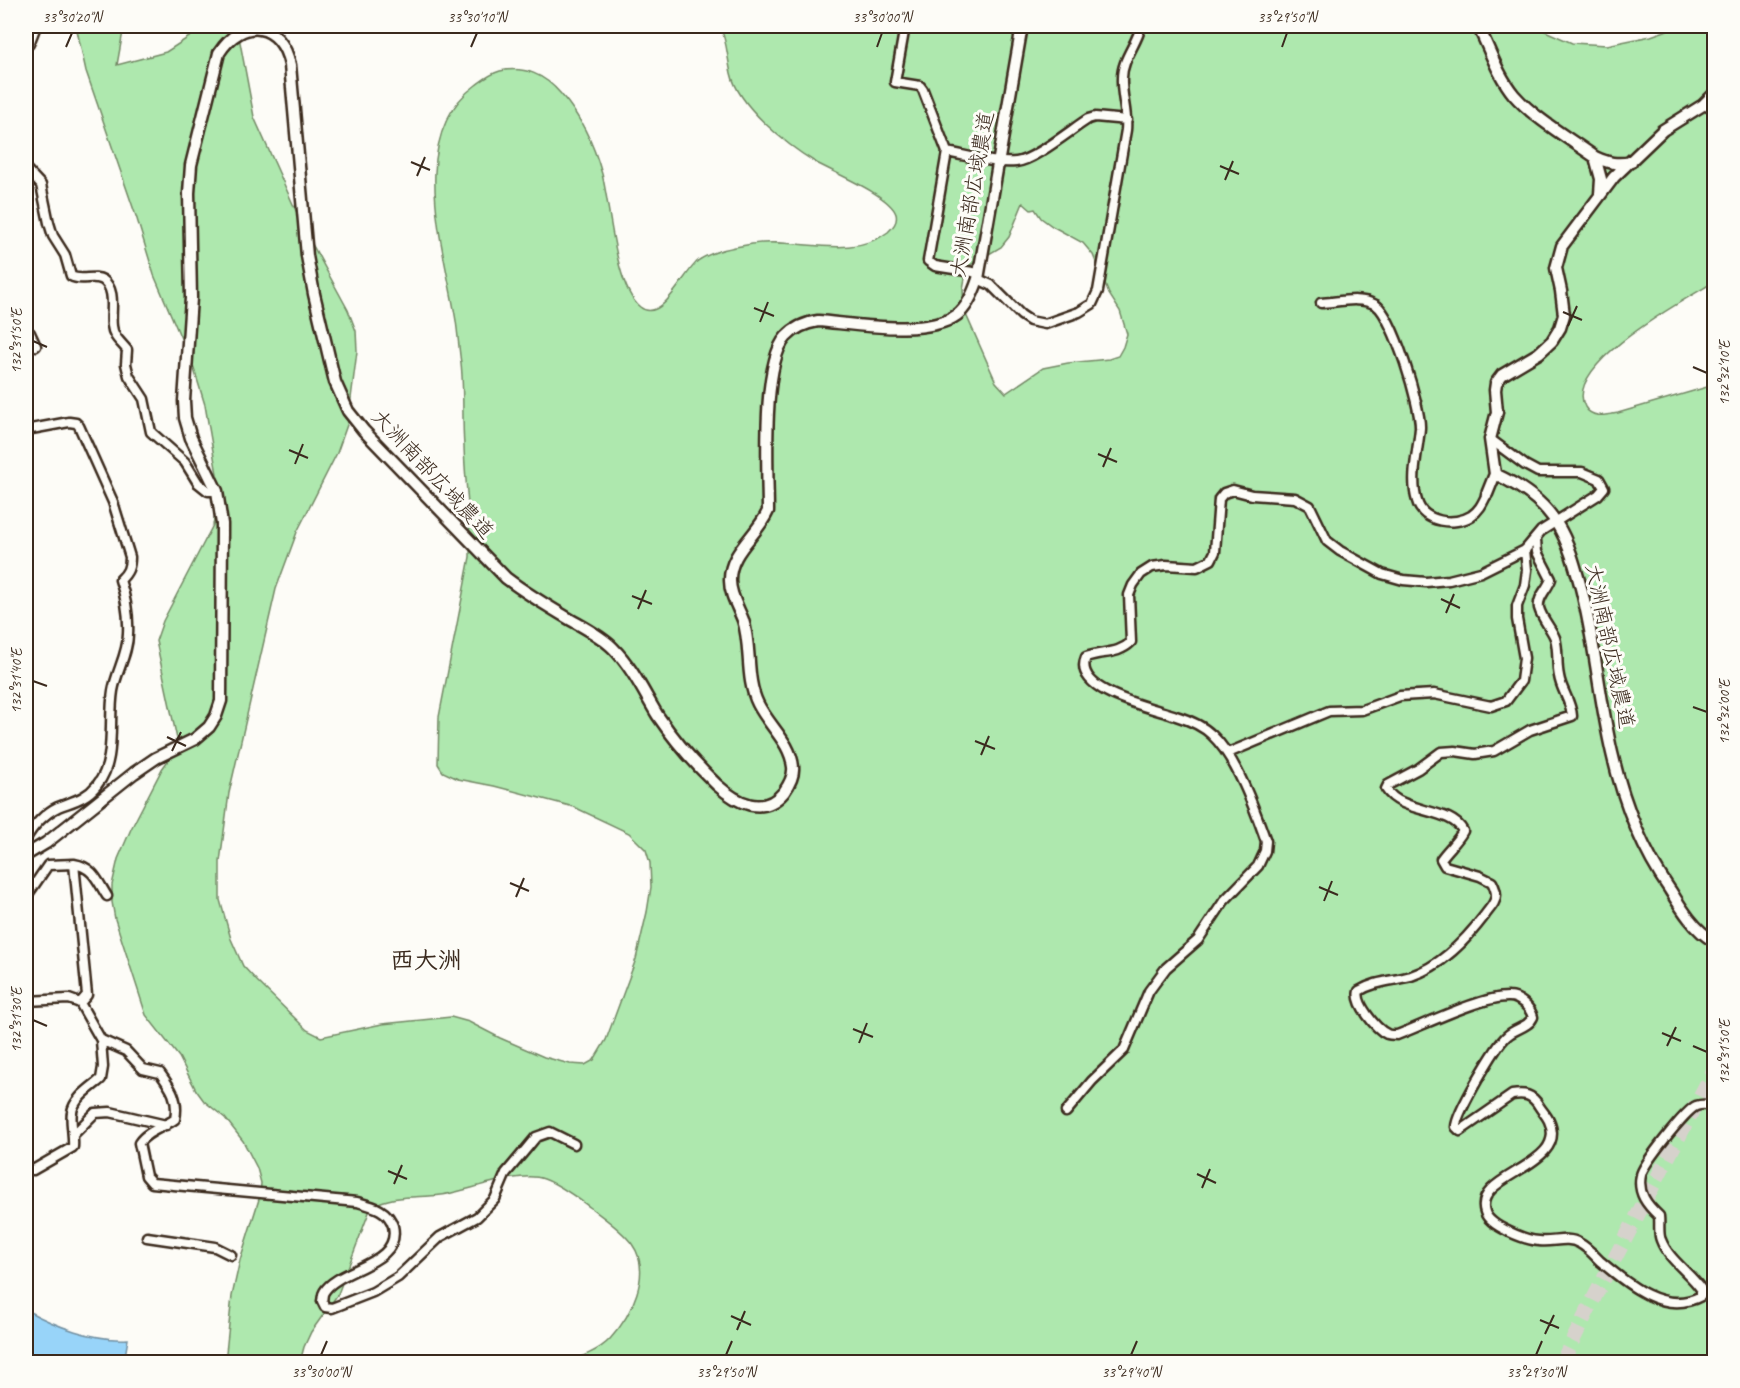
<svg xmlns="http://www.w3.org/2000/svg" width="1740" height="1388" font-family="Caveat,'Klee One',sans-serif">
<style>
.green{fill:#aee8ae;stroke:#748966;stroke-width:1.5;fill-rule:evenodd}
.water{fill:#98d4f9;stroke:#7390a1;stroke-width:1.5}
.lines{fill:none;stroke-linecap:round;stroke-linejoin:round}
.highway-tunnel{stroke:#d6d2cc;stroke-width:15;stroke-dasharray:15 8;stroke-linecap:butt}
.street-casing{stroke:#3b2a1e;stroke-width:13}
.secondary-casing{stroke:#3b2a1e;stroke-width:15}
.street{stroke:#fdfcf7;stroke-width:8}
.secondary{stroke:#fdfcf7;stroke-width:10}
.ticks{fill:none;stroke:#3b2a1e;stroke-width:2}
.labels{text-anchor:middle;stroke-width:6;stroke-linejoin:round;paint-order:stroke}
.street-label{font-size:21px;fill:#3b2a1e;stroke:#fdfcf7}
.quarter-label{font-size:24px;font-weight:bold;fill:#3b2a1e;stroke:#fdfcf7}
.neatline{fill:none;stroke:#3b2a1e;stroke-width:2}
.ticks-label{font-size:15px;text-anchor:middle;fill:#3b2a1e}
</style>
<rect width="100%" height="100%" fill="#fdfcf7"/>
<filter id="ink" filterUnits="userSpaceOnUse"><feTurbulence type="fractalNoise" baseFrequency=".0167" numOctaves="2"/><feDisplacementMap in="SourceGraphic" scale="12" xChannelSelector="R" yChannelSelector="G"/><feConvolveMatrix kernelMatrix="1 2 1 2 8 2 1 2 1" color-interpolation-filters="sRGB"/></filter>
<g filter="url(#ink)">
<path class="green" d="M 76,26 L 124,26 L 117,65 L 166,52 L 206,26 L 237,26 L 254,117 L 305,231 L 348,310 L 356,331 L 357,351 L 348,422 L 337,453 L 297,532 L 276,589 L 229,793 L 220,862 L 220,900 L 231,939 L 243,966 L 257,981 L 307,1030 L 321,1037 L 382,1024 L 451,1017 L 469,1022 L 500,1038 L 544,1057 L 570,1064 L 585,1065 L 594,1060 L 606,1040 L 636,959 L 647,912 L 651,887 L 650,863 L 646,850 L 629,833 L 574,807 L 494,786 L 458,779 L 443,772 L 438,764 L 439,717 L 470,557 C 471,520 465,483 464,446 C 462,418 464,390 461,363 C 459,349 458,335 456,321 C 445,250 405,136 476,85 C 484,79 490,74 500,71 C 525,66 544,74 561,94 C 581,117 594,145 602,174 C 610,205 615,287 640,307 C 662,325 685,270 699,260 C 715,250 734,247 752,244 C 796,237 851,261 888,232 C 893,227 898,222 896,214 C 890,195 834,173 815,162 C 787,145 738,106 731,73 C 727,56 727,41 720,26 L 1534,26 L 1572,43 L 1607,45 L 1651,36 L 1679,26 L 1714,26 L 1714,282 C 1686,299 1562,365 1585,407 C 1592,419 1607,415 1618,413 L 1714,385 L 1714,1362 L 566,1362 C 581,1357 599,1351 610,1339 C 631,1316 653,1273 632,1244 C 622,1230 604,1218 591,1208 C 577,1198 561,1185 544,1179 C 519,1170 469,1191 441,1195 C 417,1198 392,1194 371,1207 L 338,1294 L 311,1332 L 304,1347 L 300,1362 L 225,1362 L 232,1296 L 240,1260 L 260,1196 L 261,1183 L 257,1168 L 243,1141 L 225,1118 L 204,1101 L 196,1090 L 179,1057 L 146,1015 L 115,919 L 112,902 L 112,885 L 118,859 L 131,829 L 162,769 L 172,755 L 177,739 L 156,641 L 163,621 L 213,525 L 216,508 L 217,474 L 205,405 L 194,369 L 154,275 L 137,219 L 86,71 ZM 1023,203 L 1031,210 L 1035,209 L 1041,218 L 1052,226 L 1083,243 L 1093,255 L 1109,294 L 1120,311 L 1127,334 L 1123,347 L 1118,356 L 1109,359 L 1068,363 L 1043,368 L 1006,393 L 996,382 L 964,310 L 963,289 L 967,267 L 1001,247 L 1009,237 Z"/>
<path class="water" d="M 26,1310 C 55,1326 94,1341 128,1339 L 124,1362 L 49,1362 L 26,1357 Z"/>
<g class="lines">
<path class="highway-tunnel" d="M 1562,1362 L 1596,1294 L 1714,1070"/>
<defs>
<path id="street" d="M 905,26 L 895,82 L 920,86 L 923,90 L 947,152 L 928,261 L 935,266 L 979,273
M 26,46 L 29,44 L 36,26
M 947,152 C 969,156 994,164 1016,162 C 1033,161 1072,129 1088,119 L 1095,117 L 1127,120
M 26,169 L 41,185 L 49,223 L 53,236 L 65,255 L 71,276 C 81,282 94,274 103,280 C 117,290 110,312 112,326 C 113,337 121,342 127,350 L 126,364 L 129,376 L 144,399 L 151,432 L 185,462 L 198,483 L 208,491 L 217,491
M 978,279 L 991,285 L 1021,315 L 1030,321 L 1045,324 L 1079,312 L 1092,304 L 1098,291 L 1126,130 C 1128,113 1121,96 1122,78 C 1122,59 1137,44 1141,26
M 1321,303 C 1338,302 1361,296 1376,305 C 1393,316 1421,407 1420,428 C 1418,451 1410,479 1417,501 C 1423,523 1455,526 1471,516 C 1480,510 1483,502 1487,494
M 26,330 L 30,333 L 36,346
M 26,430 L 69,422 L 76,423 L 79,426 L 113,502 L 130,557 C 130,567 128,573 120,580 C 126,598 129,615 128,634 C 128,654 116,672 113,691 C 108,721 117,761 97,785 C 86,799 73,801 58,807 C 45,813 32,827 26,839
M 1536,540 L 1537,552 L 1551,579 C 1548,589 1537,597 1539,608 C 1542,619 1551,628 1555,638 C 1559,651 1556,663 1559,676 C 1561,690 1571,701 1572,716 L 1530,730 L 1494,751 L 1475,754 L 1455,751 L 1441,752 L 1418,769 L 1388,785 L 1386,789 C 1401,814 1451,807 1463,831 C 1457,842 1448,849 1441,859 L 1445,866 L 1480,876 L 1492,882 C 1494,886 1496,891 1496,895 C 1496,903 1489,909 1485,915 C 1466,940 1442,966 1411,976 C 1393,981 1375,981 1359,991 C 1355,1003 1376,1029 1387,1034 C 1389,1035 1395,1035 1397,1035 C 1424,1025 1482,996 1509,997 C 1519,997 1530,1007 1533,1017 C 1528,1028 1515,1028 1507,1036 C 1497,1044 1455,1115 1456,1127 L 1460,1131 L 1512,1095 C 1524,1093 1532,1094 1539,1106 C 1542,1111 1547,1116 1549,1121 C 1570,1167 1472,1174 1485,1212 C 1489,1226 1525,1240 1539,1241 C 1552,1243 1567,1236 1579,1243 C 1587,1247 1594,1255 1600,1261 C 1626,1283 1664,1316 1701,1296 L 1701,1289 C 1690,1273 1668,1259 1661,1240 C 1658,1234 1660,1224 1659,1216 C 1647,1205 1637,1193 1641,1175 C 1643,1164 1686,1110 1696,1106 C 1702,1104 1709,1105 1714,1107
M 1228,753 L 1329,711 L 1362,710 L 1400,696 L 1434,694 L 1491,706 L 1506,701 L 1521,681 L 1524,658 L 1517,619 L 1517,606 L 1525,585 L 1527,570 L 1525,550
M 74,864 C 93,867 97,880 107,896
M 26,897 L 48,865 L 74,864 L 87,995 L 80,1003
M 26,1001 L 69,999 L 80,1003 L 101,1040 L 103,1067 L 101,1079 C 91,1088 74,1098 72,1112 C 70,1121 74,1134 73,1147 L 33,1170 L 26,1167
M 101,1040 L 126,1051 L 143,1069 L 160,1073 C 171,1088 179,1099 175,1119 C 164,1127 147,1131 139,1143 L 146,1176 L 152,1183 L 357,1202 C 372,1206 388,1209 393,1226 C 402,1265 338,1268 324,1292 C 322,1295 323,1298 322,1301 L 325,1307 L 332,1308 L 373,1292 L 398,1277 L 440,1237 L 477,1217 L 495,1199 L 506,1173 L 527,1148 L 536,1137 L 550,1132 L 574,1144
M 1066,1112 L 1092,1081 L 1124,1050 L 1149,991 L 1166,968 L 1198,940 L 1224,901 L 1258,866 L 1265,851 L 1266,841 C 1255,810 1236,757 1212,735 C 1203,726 1189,720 1176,716 C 1154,708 1071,692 1086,657 C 1102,651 1118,655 1131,642 L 1129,595 L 1133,585 L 1141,574 L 1152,567 L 1166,565 L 1197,567 L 1211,560 L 1215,552 L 1219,499 L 1224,493 L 1233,490 L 1252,495 L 1295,498 L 1310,506 L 1327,541 L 1340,551 L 1382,574 L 1403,580 L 1426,582 L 1449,580 L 1481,572 L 1525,550 L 1541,531 L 1598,495 L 1604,488 L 1599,479 L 1582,472 L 1538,472 L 1525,465 L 1490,439
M 74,1134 L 95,1113 L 110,1112 L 166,1125
M 147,1237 L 215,1247 L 231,1255"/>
<path id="secondary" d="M 1478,26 C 1489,48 1498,76 1514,95 C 1535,119 1570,139 1595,157
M 1600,194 L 1601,179 L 1595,157 C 1608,163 1617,165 1631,162
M 1495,474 C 1519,485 1543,500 1557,524 C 1569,543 1575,566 1581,588 C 1595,642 1599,698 1612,753 C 1623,800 1642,850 1670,890 C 1681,908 1695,931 1714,941
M 1487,494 L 1495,474 L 1490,439 L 1497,412 L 1495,390 L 1496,383 L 1502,375 L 1539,353 L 1552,341 L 1560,328 L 1564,315 L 1561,291 L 1556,268 L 1562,246 L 1614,177 L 1663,130 L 1703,105 L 1714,94
M 26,855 L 46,843 L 134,773 L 156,758 L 195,739 L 209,727 L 216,716 L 221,701 L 222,524 L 217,491 L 191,438 L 185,418 L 184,401 L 191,298 L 189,193 L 191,165 L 219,53 C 243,16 281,22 290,65 L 307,256 L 314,294 L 335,382 L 348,411 L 364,431 L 506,578 C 527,594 549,607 571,620 C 585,628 601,636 613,648 C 632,667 644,693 658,716 C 675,741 695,764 717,785 C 737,803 763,817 784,792 C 789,785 794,776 793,767 C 791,743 769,726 758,704 C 745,678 752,647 743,620 C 738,607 730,595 730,581 C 729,552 757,536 768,511 C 768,473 761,364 786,337 C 795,327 805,323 818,321 C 855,324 927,337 957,315 C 968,307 974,291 978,279 L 1022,26"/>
</defs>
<use href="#street" class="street-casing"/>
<use href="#secondary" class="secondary-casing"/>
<use href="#street" class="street"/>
<use href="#secondary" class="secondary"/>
</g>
</g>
<path class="ticks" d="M 66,47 L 72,33M 471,47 L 477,33M 877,47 L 882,33M 1282,47 L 1287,33M 411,162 L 430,170M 1220,166 L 1239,174M 417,176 L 425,157M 1225,180 L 1233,161M 754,308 L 774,316M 1563,312 L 1582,320M 760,322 L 768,302M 1568,326 L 1577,306M 33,341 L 47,347M 1693,367 L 1707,373M 289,450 L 308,458M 1098,454 L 1117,462M 295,464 L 303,444M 1103,467 L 1111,448M 632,596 L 652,604M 1441,599 L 1460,608M 638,609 L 646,590M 1446,613 L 1454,594M 33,681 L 47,686M 1693,707 L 1707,712M 167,737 L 186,746M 975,741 L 995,749M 172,751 L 181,732M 981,755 L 989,736M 510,883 L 529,891M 1319,887 L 1338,895M 516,897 L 524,878M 1324,901 L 1332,881M 33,1020 L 47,1026M 853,1029 L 873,1037M 1662,1033 L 1681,1041M 859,1043 L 867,1023M 1667,1046 L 1676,1027M 1693,1046 L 1707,1052M 388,1171 L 407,1179M 1197,1174 L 1216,1183M 394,1184 L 402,1165M 1202,1188 L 1210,1169M 731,1316 L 751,1325M 1540,1320 L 1559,1328M 737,1330 L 745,1311M 1545,1334 L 1554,1315M 321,1355 L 327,1341M 726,1355 L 732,1341M 1131,1355 L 1137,1341M 1536,1355 L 1542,1341"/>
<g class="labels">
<g class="street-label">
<text transform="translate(972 194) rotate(-80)" y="7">大洲南部広域農道</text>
<text transform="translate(433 474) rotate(47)" y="7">大洲南部広域農道</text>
<text transform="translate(1610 646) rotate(78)" y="7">大洲南部広域農道</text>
</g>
<g class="quarter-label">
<text x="426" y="968">西大洲</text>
</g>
</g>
<rect width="1740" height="1388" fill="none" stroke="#fdfcf7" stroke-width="66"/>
<rect x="33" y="33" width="1674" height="1322" class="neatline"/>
<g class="ticks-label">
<text x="72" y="22">33°30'20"N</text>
<text x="477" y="22">33°30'10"N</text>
<text x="882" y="22">33°30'00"N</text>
<text x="1287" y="22">33°29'50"N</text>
<text transform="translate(16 341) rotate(-90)" y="5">132°31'50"E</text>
<text transform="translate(1724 373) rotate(-90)" y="5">132°32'10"E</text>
<text transform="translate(16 681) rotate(-90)" y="5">132°31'40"E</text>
<text transform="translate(1724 712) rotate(-90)" y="5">132°32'00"E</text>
<text transform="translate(16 1020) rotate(-90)" y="5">132°31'30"E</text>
<text transform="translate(1724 1052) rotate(-90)" y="5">132°31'50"E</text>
<text x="321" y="1377">33°30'00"N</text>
<text x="726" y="1377">33°29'50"N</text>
<text x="1131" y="1377">33°29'40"N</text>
<text x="1536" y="1377">33°29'30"N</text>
</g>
</svg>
